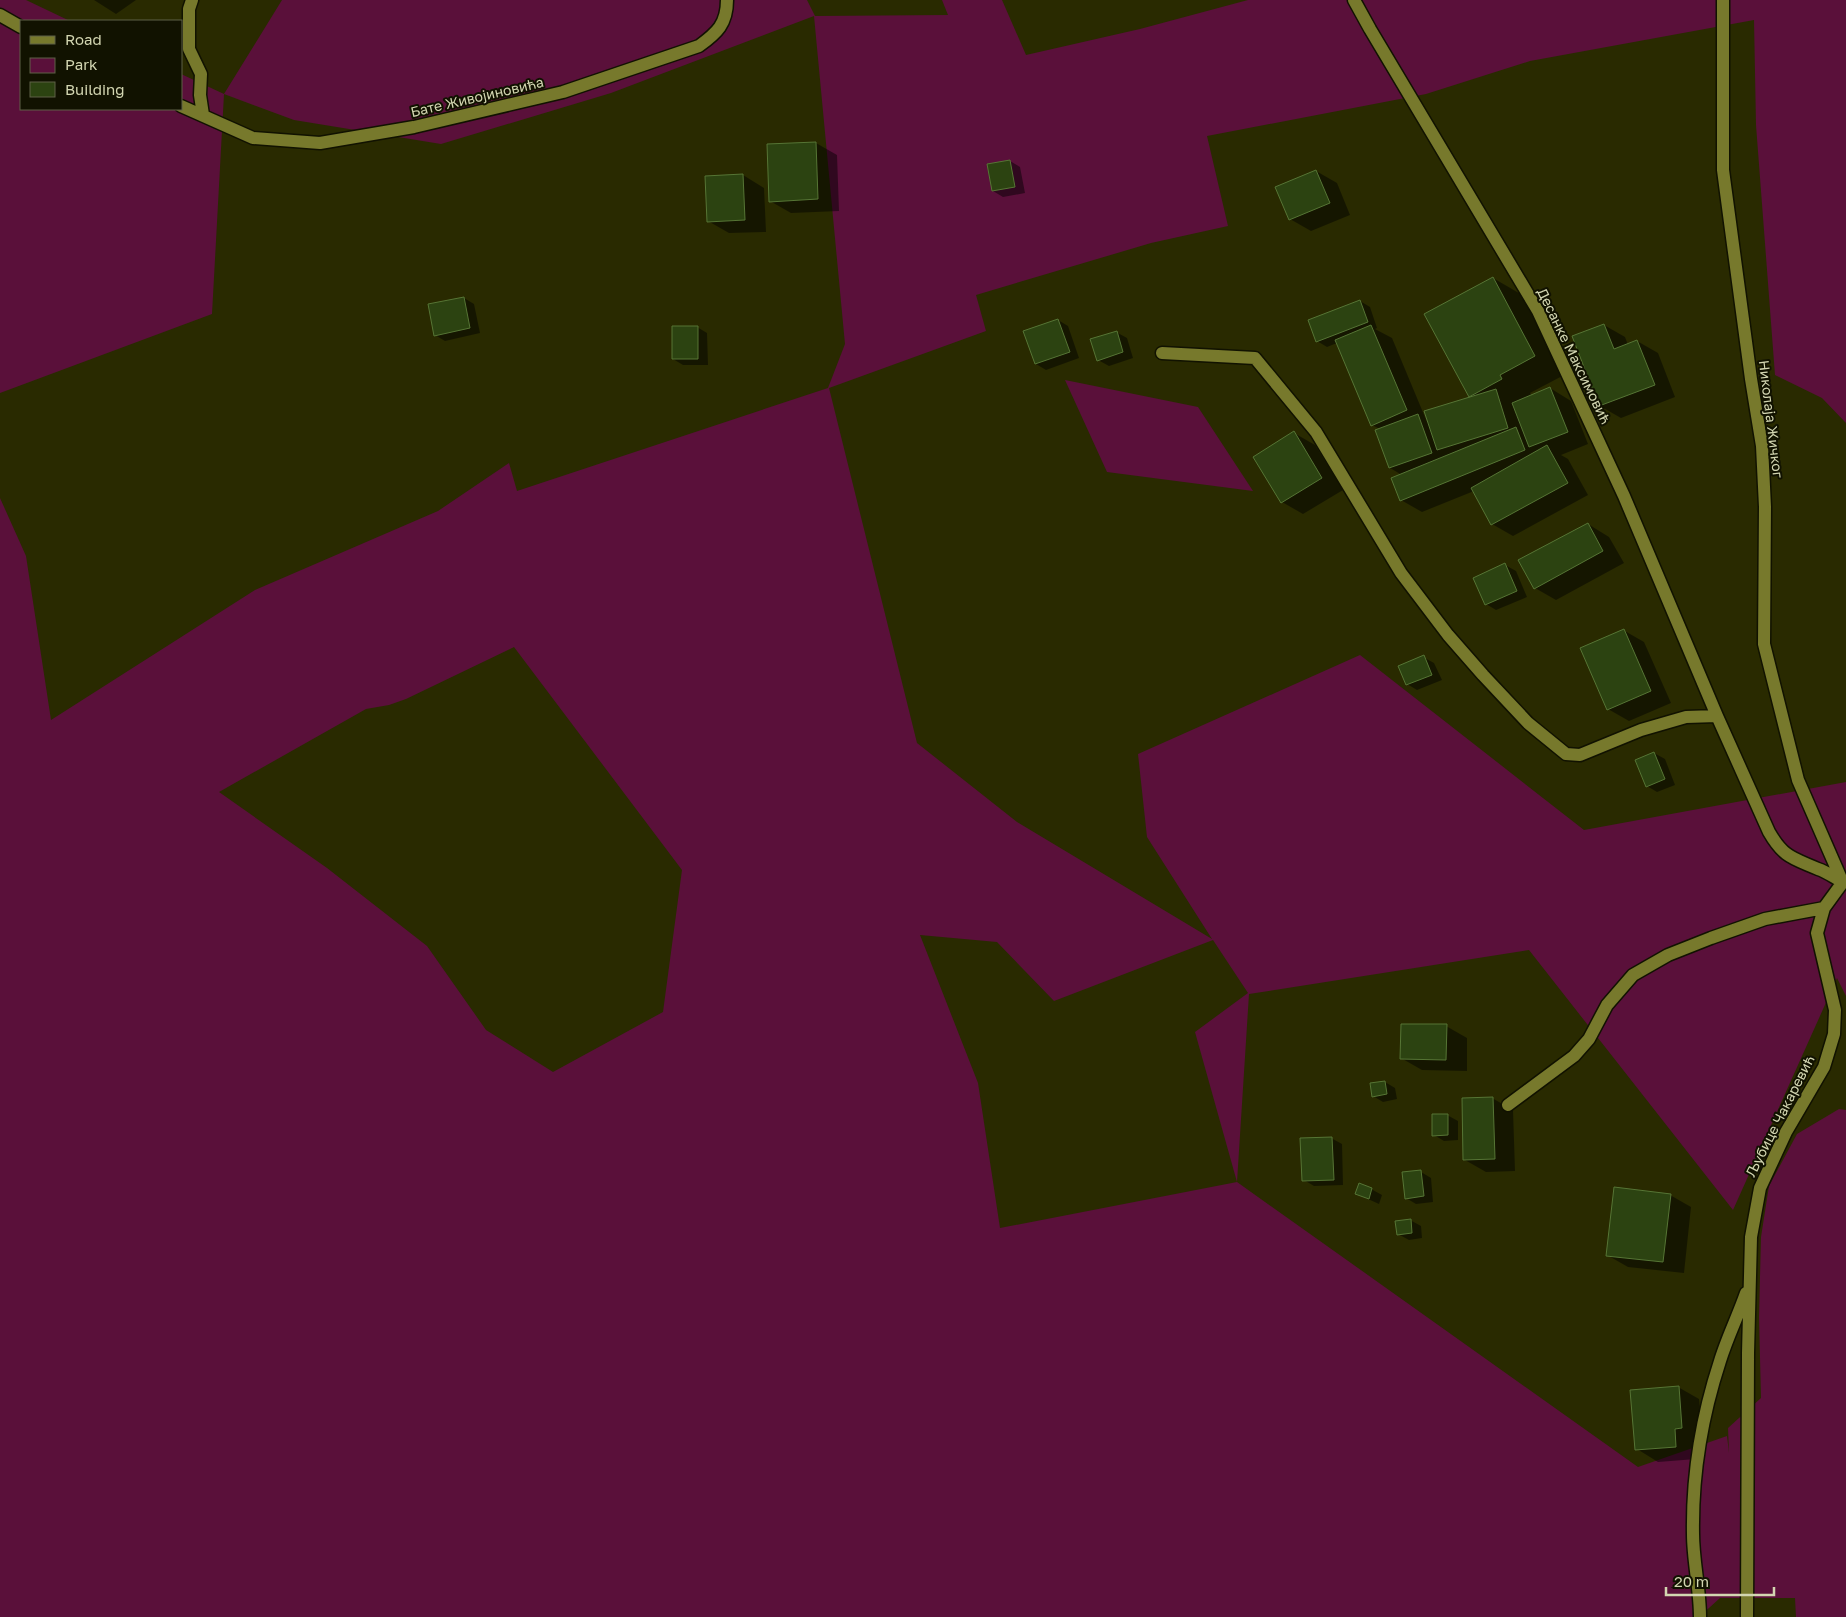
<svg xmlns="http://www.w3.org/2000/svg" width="1846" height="1617" font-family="'Golos Text',sans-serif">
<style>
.green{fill:#5a103a;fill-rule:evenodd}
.shadow{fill:#0007}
.building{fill:#2c4311;stroke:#567535}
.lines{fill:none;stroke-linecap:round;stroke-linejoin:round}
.minor-casing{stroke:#111200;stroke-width:15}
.minor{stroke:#77792c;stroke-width:12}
.labels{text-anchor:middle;stroke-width:4;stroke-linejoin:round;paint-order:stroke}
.street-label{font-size:14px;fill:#d3d6b1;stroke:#111200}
</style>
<rect width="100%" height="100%" fill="#292a00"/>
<path class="green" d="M 0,0 L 26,0 L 70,21 L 21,21 L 21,109 L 181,109 L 181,74 L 224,94 L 282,0 L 807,0 L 815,16 L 948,15 L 942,0 L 1002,0 L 1026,55 L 1140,29 L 1248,0 L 1846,0 L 1846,423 L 1822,398 L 1775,375 L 1756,125 L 1754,20 L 1530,61 L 1426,94 L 1207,136 L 1228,226 L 1151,243 L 976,295 L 986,331 L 829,388 L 917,743 L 1017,822 L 1212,939 L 1147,837 L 1138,754 L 1360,655 L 1584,830 L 1846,782 L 1846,996 L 1837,978 L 1733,1210 L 1529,950 L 1249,994 L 1237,1182 L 1638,1467 L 1727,1436 L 1729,1453 L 1728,1428 L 1761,1398 L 1759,1317 L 1761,1237 L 1769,1186 L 1797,1134 L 1839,1109 L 1846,1110 L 1846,1617 L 1796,1617 L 1795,1598 L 1720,1598 L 1699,1617 L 0,1617 L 0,498 L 26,556 L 51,720 L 255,590 L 438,511 L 509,463 L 517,491 L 828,388 L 845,344 L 814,16 L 611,93 L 441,144 L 294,120 L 224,94 L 212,314 L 0,393 ZM 514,647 L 682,870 L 663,1012 L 553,1072 L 486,1030 L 427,946 L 327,868 L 219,792 L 366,709 L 389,705 L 406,699 ZM 920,935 L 997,942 L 1054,1001 L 1213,940 L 1248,993 L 1195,1032 L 1237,1182 L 1000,1228 L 978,1083 Z
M 1065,380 L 1198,407 L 1253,491 L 1107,472 Z"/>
<path class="shadow" d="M 94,0 L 136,0 L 116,14 Z
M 816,143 L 837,155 L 839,211 L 791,213 L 770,201 Z
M 1010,161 L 1020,167 L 1025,193 L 1003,197 L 993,191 L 989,165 Z
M 1316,171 L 1337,183 L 1350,215 L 1311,231 L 1290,219 Z
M 743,175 L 764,188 L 766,232 L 729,233 L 708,221 L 706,177 Z
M 1493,278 L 1524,296 L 1566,374 L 1530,393 L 1532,396 L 1550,388 L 1571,401 L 1588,444 L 1561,455 L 1568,459 L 1588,495 L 1513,536 L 1492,524 L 1474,491 L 1422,512 L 1401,500 L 1402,475 L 1390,468 L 1380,429 L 1372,425 L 1337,343 L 1327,347 L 1317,341 L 1360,301 L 1370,307 L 1377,328 L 1375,329 L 1392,338 L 1427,422 L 1473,397 L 1470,396 Z
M 464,298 L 474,304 L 480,333 L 445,341 L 435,335 Z
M 1058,320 L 1068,326 L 1079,358 L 1046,370 L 1036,364 L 1025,332 Z
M 1604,325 L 1625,337 L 1628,345 L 1637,341 L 1658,353 L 1675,397 L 1621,418 L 1600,406 Z
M 697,327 L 707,333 L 708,365 L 683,365 L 673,359 Z
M 1116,332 L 1127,338 L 1133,358 L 1109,366 L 1098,360 Z
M 1294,433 L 1315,445 L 1343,490 L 1303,514 L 1282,502 Z
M 1588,524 L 1609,537 L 1624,563 L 1556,600 L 1535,588 Z
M 1505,565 L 1516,571 L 1527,597 L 1496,610 L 1486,604 Z
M 1623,630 L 1644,642 L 1671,703 L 1629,721 L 1608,709 Z
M 1423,657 L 1434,663 L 1442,680 L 1417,690 L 1407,684 Z
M 1654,753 L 1665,759 L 1675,785 L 1657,792 L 1647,786 Z
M 1446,1026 L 1467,1038 L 1467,1071 L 1422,1070 L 1401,1058 Z
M 1385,1082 L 1395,1088 L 1397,1099 L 1383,1102 L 1373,1096 Z
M 1492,1098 L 1513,1110 L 1515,1171 L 1486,1172 L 1465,1160 Z
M 1447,1115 L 1458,1121 L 1458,1140 L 1444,1141 L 1434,1135 Z
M 1331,1138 L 1342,1144 L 1343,1185 L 1314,1186 L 1304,1180 Z
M 1421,1172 L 1431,1178 L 1433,1202 L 1416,1204 L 1406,1198 Z
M 1371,1189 L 1382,1195 L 1379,1204 L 1357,1194 Z
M 1670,1195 L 1691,1207 L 1684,1273 L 1628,1267 L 1607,1255 Z
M 1410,1220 L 1421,1226 L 1422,1238 L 1409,1240 L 1398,1234 Z
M 1678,1387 L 1699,1399 L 1703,1440 L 1696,1459 L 1658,1462 L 1637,1449 Z"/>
<path class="building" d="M 816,142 L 818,199 L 769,202 L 767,144 Z
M 1010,160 L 1015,187 L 992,191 L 987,164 Z
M 1316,170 L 1330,203 L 1289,220 L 1275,187 Z
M 743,174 L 745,220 L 707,222 L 705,176 Z
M 1493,277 L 1535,356 L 1500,375 L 1502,379 L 1469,397 L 1424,314 Z
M 464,297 L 470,328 L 434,336 L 428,304 Z
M 1360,300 L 1368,322 L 1316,342 L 1308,320 Z
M 1058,319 L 1070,352 L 1035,364 L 1023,331 Z
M 1604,324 L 1614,349 L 1637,340 L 1655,385 L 1599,406 L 1572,336 Z
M 1371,325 L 1407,410 L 1371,426 L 1335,340 Z
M 672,326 L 698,326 L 698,359 L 672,359 Z
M 1117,331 L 1123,352 L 1097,361 L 1090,339 Z
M 1550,387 L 1568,432 L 1529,447 L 1512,403 Z
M 1496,389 L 1508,428 L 1437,450 L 1424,411 Z
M 1418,414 L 1432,453 L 1389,468 L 1375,430 Z
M 1516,427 L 1525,450 L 1400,501 L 1391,478 Z
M 1294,431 L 1322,478 L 1281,503 L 1253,457 Z
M 1547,445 L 1568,483 L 1491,525 L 1471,488 Z
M 1588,523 L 1603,551 L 1534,589 L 1518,560 Z
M 1505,563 L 1517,591 L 1485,605 L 1473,578 Z
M 1624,629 L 1651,691 L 1607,710 L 1580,648 Z
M 1424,655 L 1432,675 L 1406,685 L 1398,666 Z
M 1654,752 L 1665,779 L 1646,787 L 1635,760 Z
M 1401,1024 L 1447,1024 L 1446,1060 L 1400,1059 Z
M 1385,1081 L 1387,1094 L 1372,1097 L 1370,1083 Z
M 1493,1097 L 1495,1159 L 1463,1160 L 1462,1098 Z
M 1432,1114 L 1448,1114 L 1448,1135 L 1432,1136 Z
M 1332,1137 L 1334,1180 L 1302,1181 L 1300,1138 Z
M 1421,1170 L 1424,1196 L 1405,1199 L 1402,1172 Z
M 1359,1183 L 1372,1188 L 1369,1199 L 1355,1194 Z
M 1614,1187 L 1671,1194 L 1663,1262 L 1606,1256 Z
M 1411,1219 L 1412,1233 L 1397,1235 L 1395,1221 Z
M 1679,1386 L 1682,1428 L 1675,1429 L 1676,1447 L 1635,1450 L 1630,1390 Z"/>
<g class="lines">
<defs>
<path id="minor" d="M 192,0 L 189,9 L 189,49 L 201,74 L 200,95 L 203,115
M 1354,0 L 1370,29 L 1538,311 L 1624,496 L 1717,716 L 1769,832 C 1784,858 1793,858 1818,869 C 1827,872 1835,878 1843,882 L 1824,908 L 1817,933 L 1835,1010 L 1834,1034 L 1824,1067 L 1786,1132 L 1760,1188 L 1751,1237 L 1748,1353 L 1747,1617
M 1723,0 L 1723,170 L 1751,379 L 1762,446 L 1765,507 L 1764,644 L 1798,780 L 1843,883
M 0,15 L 21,27
M 181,106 L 253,138 L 320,143 L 414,127 L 563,92 L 699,46 C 717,33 727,24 727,0
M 1162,353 L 1255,358 L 1316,432 L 1401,573 L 1448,635 L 1483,675 L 1528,723 L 1566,754 L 1580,755 L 1641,730 L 1686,717 L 1717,716
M 1508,1105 L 1574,1056 L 1589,1039 L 1607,1005 L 1633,975 L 1668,955 L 1711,938 L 1765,919 L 1824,908
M 1700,1617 C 1700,1589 1693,1561 1693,1534 C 1692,1475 1702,1416 1720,1361 C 1727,1338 1738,1316 1746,1293"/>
</defs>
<use href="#minor" class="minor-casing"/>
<use href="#minor" class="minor"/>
</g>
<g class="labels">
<g class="street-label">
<text transform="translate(477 97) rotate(-13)" y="5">Бате Живојиновића</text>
<text transform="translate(1574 356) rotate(64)" y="5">Десанке Максимовић</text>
<text transform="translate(1771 419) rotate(83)" y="5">Николаја Жичког</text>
<text transform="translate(1780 1116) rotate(-63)" y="5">Љубице Чакаревић</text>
</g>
</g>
<rect x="20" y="20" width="162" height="90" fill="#111200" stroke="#5f6047"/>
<rect x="30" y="36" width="25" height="8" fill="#77792c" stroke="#5f6047"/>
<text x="65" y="45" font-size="15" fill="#d3d6b1">Road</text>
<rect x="30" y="58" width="25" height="15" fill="#5a103a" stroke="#5f6047"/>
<text x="65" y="70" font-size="15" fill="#d3d6b1">Park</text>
<rect x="30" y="82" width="25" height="15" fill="#2c4311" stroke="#5f6047"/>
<text x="65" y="95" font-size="15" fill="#d3d6b1">Building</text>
<path d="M1666 1587v8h108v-8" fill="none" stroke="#d3d6b1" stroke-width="2.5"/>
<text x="1674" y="1587" font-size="15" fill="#d3d6b1" stroke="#111200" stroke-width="4" paint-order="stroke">20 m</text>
</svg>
